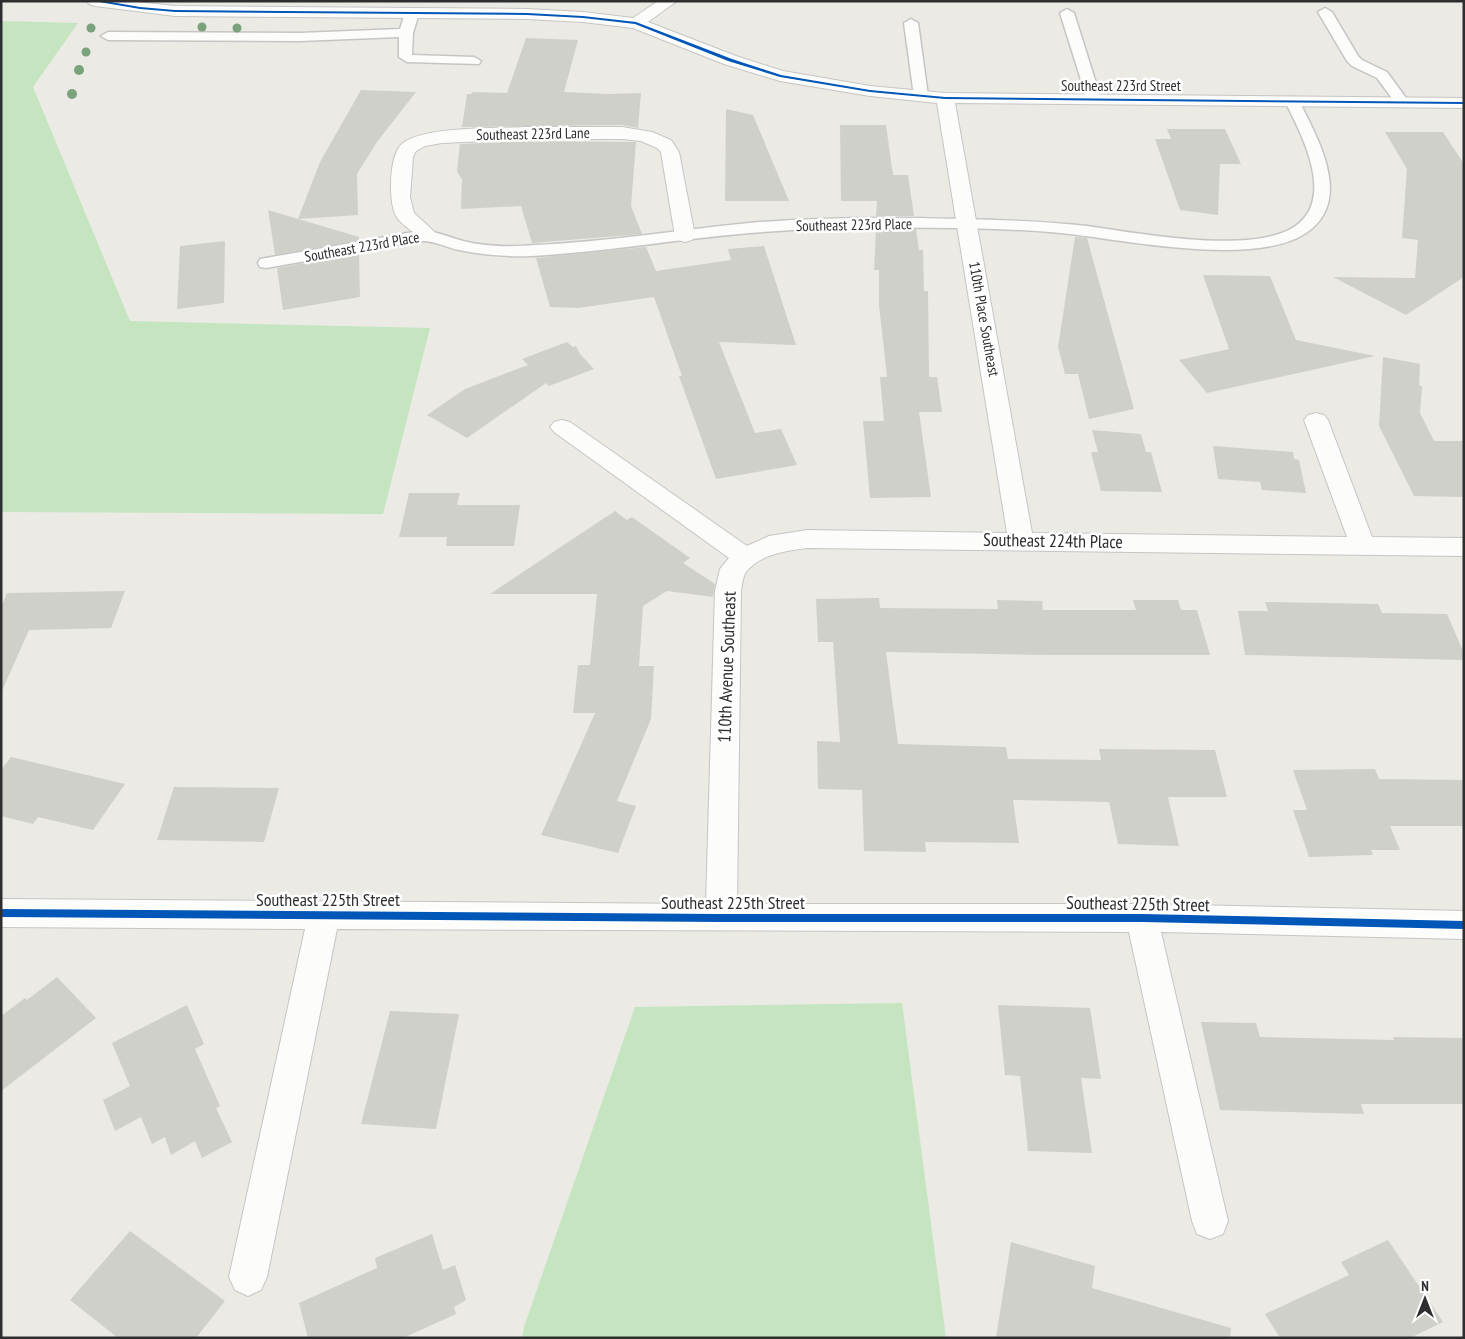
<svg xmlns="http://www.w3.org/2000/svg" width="1465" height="1339" font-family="'PT Sans Narrow',sans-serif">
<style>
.green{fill:#c5e5c0}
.building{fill:#d0d0cb}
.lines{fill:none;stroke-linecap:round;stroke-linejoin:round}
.service-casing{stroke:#c6c5c4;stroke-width:3}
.minor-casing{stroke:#c6c5c4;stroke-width:2}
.service{fill:#fcfcfb;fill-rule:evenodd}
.minor{fill:#fcfcfb;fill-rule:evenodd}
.cycleway-casing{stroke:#fff;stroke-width:3}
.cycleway{fill:#0057b8;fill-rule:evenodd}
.tree{fill:#7ba37b}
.labels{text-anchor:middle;stroke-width:5;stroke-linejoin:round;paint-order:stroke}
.far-street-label{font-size:15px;fill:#2e2e2e;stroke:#fff}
.street-label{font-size:18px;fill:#2e2e2e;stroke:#fff}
</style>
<rect width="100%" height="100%" fill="#ebeae5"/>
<path class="green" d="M 1,21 L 78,23 L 33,87 L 130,321 L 430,328 L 383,514 L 1,512 Z
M 902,1003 L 946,1338 L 522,1338 L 524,1327 L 635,1007 Z"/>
<path class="building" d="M 526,38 L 578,40 L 564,92 L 608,94 L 641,93 L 638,128 L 622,125 L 462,127 L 467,94 L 471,94 L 473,92 L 507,93 Z
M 361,90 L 416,92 L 377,142 L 357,174 L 358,215 L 298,219 L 320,162 Z
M 726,109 L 753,115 L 789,201 L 725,201 Z
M 840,125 L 886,125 L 893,175 L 908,175 L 914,216 L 876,216 L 877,201 L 841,201 Z
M 1167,129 L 1225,129 L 1241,164 L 1220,164 L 1218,215 L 1180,210 L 1155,139 L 1171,139 Z
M 1385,132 L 1443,132 L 1464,164 L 1464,277 L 1406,315 L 1333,277 L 1415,278 L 1418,240 L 1402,238 L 1407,169 Z
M 524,141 L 636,142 L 631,206 L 642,234 L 532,243 L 521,206 L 461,209 L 462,180 L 457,171 L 460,144 Z
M 268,210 L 359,237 L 359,240 L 275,255 Z
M 916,229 L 919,250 L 923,250 L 924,291 L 928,291 L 929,377 L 937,377 L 942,412 L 919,412 L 931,497 L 870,498 L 863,421 L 884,421 L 880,377 L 887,377 L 879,305 L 879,270 L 874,270 L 876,230 Z
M 1075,237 L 1087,238 L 1134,409 L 1089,419 L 1078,374 L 1065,374 L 1058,347 Z
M 225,241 L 224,303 L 177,309 L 180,246 Z
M 764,246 L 796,345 L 719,342 L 755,433 L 781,429 L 797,465 L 716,479 L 679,376 L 682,376 L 654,297 L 578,308 L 550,307 L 536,258 L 646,247 L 656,271 L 731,260 L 728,249 Z
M 359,253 L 360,297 L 283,310 L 277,268 Z
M 1203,275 L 1270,276 L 1296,340 L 1375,356 L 1207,393 L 1179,360 L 1229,349 Z
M 567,342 L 573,347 L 576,346 L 580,354 L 594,369 L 549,386 L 546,383 L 467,438 L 427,415 L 465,389 L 528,365 L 522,359 Z
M 1383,357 L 1420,364 L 1419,385 L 1422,386 L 1420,413 L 1434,441 L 1464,441 L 1464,497 L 1414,496 L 1379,426 Z
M 1092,430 L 1141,434 L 1146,452 L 1151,452 L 1162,492 L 1101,491 L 1091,452 L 1098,452 Z
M 1213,446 L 1293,452 L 1294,459 L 1299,460 L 1306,493 L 1262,490 L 1260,482 L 1218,479 Z
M 409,493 L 460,493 L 457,505 L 520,505 L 514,546 L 446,546 L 447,537 L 399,537 Z
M 615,511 L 627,520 L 632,517 L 690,558 L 683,563 L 715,584 L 713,597 L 667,591 L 643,606 L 639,666 L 654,666 L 651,719 L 617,801 L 636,806 L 618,853 L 541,835 L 595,713 L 573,713 L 578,665 L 590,665 L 597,594 L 490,594 Z
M 125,591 L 111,628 L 29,630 L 1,693 L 1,607 L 7,593 Z
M 879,598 L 880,608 L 998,609 L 997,600 L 1042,601 L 1043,610 L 1136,610 L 1133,600 L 1178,600 L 1181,610 L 1197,610 L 1210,655 L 1050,655 L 886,652 L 898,744 L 1006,747 L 1008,759 L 1101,760 L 1099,749 L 1215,750 L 1227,797 L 1168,797 L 1179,846 L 1118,844 L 1109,802 L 1013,800 L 1019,843 L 925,842 L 926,852 L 864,851 L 862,790 L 818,789 L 817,741 L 840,742 L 833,642 L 818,642 L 816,599 Z
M 1265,602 L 1378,604 L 1382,613 L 1447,614 L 1464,653 L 1464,660 L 1245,655 L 1238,611 L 1268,611 Z
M 11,757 L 125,784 L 93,830 L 38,817 L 33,824 L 1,816 L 1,770 Z
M 1375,769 L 1379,779 L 1464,780 L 1464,826 L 1390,826 L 1400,850 L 1371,850 L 1373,855 L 1309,857 L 1293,810 L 1307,810 L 1293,770 Z
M 174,787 L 279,788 L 264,842 L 157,840 Z
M 57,977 L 96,1018 L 1,1091 L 1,1016 L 25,998 L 27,1000 Z
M 187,1005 L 204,1044 L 195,1049 L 220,1106 L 216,1108 L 232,1142 L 202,1158 L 195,1141 L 171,1155 L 165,1137 L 152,1144 L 141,1117 L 115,1131 L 103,1100 L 130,1086 L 112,1043 Z
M 998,1005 L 1090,1008 L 1101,1079 L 1081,1078 L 1092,1153 L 1028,1151 L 1020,1076 L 1005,1075 Z
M 390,1011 L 459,1014 L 436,1129 L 361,1124 Z
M 1201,1022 L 1256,1023 L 1260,1037 L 1394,1040 L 1393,1037 L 1464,1038 L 1464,1104 L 1361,1104 L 1364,1114 L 1220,1110 Z
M 130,1231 L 225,1301 L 196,1338 L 118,1338 L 70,1300 Z
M 432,1234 L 443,1270 L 455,1265 L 466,1300 L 454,1307 L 456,1314 L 403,1338 L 308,1338 L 299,1303 L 377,1268 L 375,1258 Z
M 1388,1240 L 1443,1322 L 1410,1338 L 1280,1338 L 1265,1314 L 1349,1275 L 1341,1262 Z
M 1011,1242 L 1095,1266 L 1092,1288 L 1231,1328 L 1230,1338 L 996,1338 Z"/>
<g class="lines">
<defs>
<path id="service" d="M 1325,8 L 1332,12 L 1358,56 L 1362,60 L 1387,72 L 1409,102 L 1407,105 L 1397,105 L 1377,78 L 1352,66 L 1347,61 L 1318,12 Z
M 412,9 L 419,13 L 413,33 L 412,55 L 474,57 L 481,61 L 479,64 L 407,62 L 399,57 L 399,37 L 300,41 L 108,40 L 101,36 L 108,32 L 300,33 L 400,29 L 405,13 Z
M 1067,9 L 1074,13 L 1101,99 L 1099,102 L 1089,102 L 1087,99 L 1060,13 Z
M 911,19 L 918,23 L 928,96 L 926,99 L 916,99 L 914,96 L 904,23 Z
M 1292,97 L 1297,98 L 1299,101 C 1318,139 1354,201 1306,233 C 1259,265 1139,243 1085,236 C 1043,230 1001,229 959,228 C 890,227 820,227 750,233 C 678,239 605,252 532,256 C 508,257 483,255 459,250 C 445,247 434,240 419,241 L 266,268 L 260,267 L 258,263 L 260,259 L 266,258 L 419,231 C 435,230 448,237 463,241 C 486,247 512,247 535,245 C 607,242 677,230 749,223 C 819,217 889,217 959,219 C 1001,220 1044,221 1087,226 C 1138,233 1250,255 1294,227 C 1337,199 1301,134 1285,101 L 1287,98 Z"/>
<path id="minor" d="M 87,1 L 128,1 L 175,6 L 527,9 L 583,12 L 633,18 L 658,1 L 677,1 L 648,22 L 736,56 L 783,71 L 870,86 L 945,93 L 1464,98 L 1464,108 L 955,103 L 1032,533 L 1347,537 L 1304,420 L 1308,415 L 1316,413 L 1324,415 L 1328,420 L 1372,537 L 1464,538 L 1464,556 L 807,548 C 786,551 760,554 746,572 C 743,576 742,585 741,591 L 737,904 L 1142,904 L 1464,911 L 1464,939 L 1161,932 L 1228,1221 L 1223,1234 L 1210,1239 L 1197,1234 L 1192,1221 L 1129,932 L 337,929 L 267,1277 L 261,1290 L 248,1296 L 235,1290 L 229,1277 L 305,929 L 1,927 L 1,899 L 706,904 L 715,591 L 720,569 L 729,558 L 554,432 L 550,427 L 554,422 L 562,420 L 570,422 L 747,546 L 769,536 L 807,530 L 1007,533 L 937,103 L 870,96 L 780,81 L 724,64 L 633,28 L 583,22 L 527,19 L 175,16 L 95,6 L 89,4 Z
M 524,127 L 622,127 L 652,132 L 671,140 L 679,152 L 695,236 L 692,240 L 685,242 L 678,240 L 675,236 L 661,152 L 657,148 L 641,141 L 622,139 L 524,139 L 442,143 L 425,146 L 416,151 L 413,157 L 410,197 L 414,213 L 439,236 L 436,240 C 425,243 421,239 413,232 C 407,227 400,223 396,216 C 388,202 389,153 403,143 C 427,126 494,129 524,127 Z"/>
</defs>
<use href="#service" class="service-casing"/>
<use href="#minor" class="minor-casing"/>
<use href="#service" class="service"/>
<use href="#minor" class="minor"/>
<defs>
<path id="cycleway" d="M 93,1 L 105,1 L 140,7 L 175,10 L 527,13 L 583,16 L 636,22 L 732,59 L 781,75 L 870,90 L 945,97 L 1464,102 L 1464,104 L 945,99 L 870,92 L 780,77 L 728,61 L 635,24 L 583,18 L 527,15 L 175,12 L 140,9 Z
M 1,909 L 721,914 L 1142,914 L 1464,921 L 1464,929 L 1142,922 L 721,922 L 1,917 Z"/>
</defs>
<use href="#cycleway" class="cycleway-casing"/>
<use href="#cycleway" class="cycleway"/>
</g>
<g class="tree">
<circle cx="202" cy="27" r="4.5"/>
<circle cx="91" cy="28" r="4.5"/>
<circle cx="237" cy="28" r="4.5"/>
<circle cx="86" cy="52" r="4.5"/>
<circle cx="79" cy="70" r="5"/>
<circle cx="72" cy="94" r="5"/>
</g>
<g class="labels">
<g class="far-street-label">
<text x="1121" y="91">Southeast 223rd Street</text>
<text transform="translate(533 134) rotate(-1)" y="5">Southeast 223rd Lane</text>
<text transform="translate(854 225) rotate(-1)" y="5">Southeast 223rd Place</text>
<text transform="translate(362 247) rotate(-10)" y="5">Southeast 223rd Place</text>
<text transform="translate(984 319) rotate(80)" y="5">110th Place Southeast</text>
</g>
<g class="street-label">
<text transform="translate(1053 541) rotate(1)" y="6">Southeast 224th Place</text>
<text transform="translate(727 667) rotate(-88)" y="6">110th Avenue Southeast</text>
<text x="328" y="906">Southeast 225th Street</text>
<text x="733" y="909">Southeast 225th Street</text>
<text transform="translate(1138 904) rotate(1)" y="6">Southeast 225th Street</text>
</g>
</g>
<rect width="1465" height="1339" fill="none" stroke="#2e2e2e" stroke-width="5"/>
<g transform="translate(1425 1299)" stroke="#ffffff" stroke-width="4" paint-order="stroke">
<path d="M0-4L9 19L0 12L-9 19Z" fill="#2e2e2e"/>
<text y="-8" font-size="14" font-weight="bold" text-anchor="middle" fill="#2e2e2e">N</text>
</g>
</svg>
